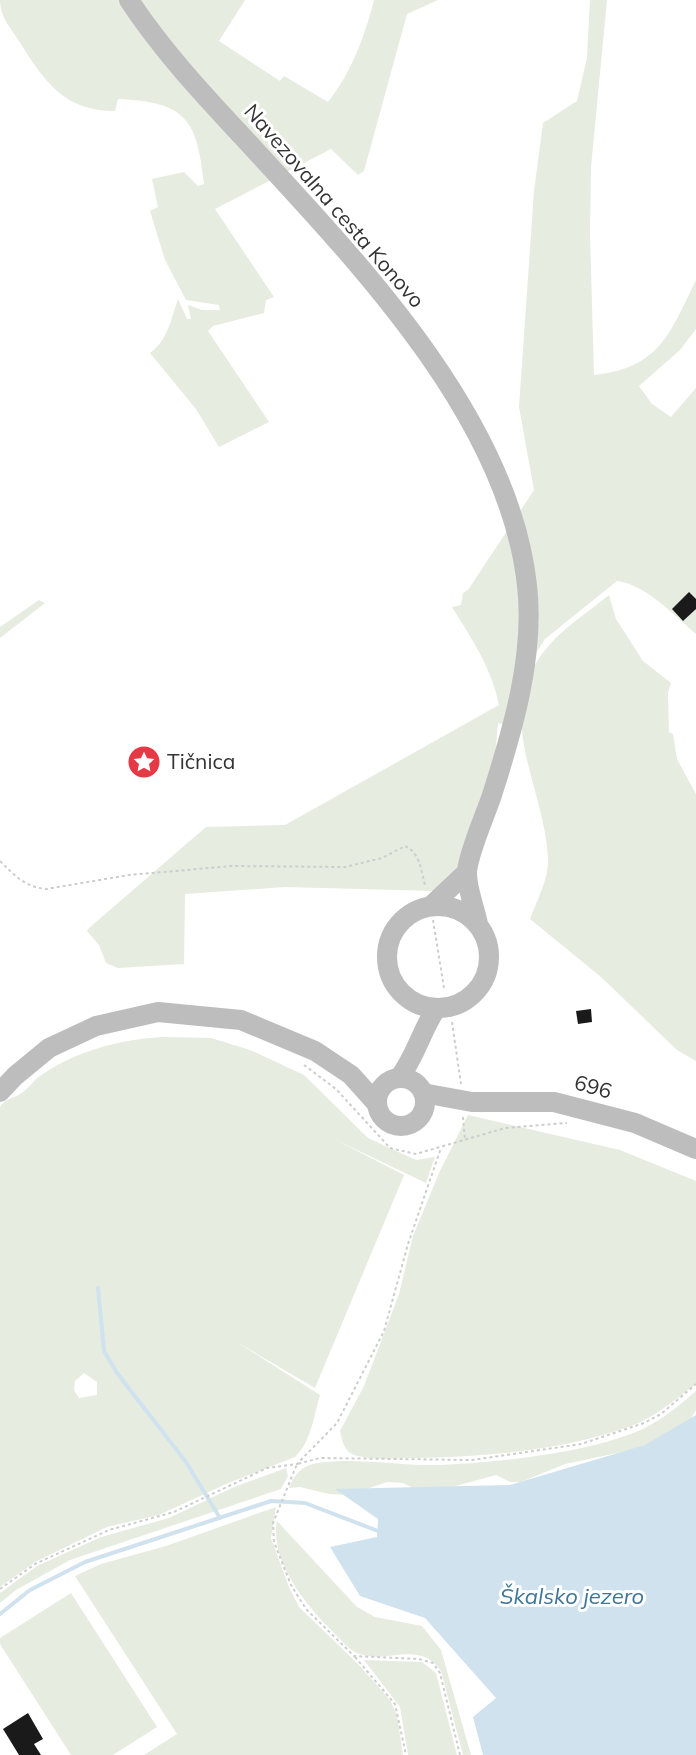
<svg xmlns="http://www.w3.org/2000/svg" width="696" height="1755" font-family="Mulish,sans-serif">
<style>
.green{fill:#e6ecdf;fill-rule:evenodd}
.water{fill:#cfe2ee}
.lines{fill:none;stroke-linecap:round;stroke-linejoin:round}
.stream{stroke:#cfe2ee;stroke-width:4}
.building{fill:#1a1a1a}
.path{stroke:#cdcdcd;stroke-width:2;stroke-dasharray:3 3;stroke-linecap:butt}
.secondary{stroke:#bdbdbd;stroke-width:20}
.labels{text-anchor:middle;stroke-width:6;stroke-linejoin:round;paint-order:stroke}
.street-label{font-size:21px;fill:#333;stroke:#fff}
.poi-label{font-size:21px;fill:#333;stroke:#fff;text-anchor:start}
.water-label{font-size:22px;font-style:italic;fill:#3f7597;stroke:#fff}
</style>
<rect width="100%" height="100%" fill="#fff"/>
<path class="green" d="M 0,0 L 245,0 L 219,41 L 280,81 L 284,76 L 328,102 C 351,73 365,36 374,0 L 438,0 L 407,14 L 364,171 L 358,175 L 331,149 L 215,209 L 274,297 L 266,300 L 264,313 L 213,326 L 208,331 L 269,422 L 219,447 L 196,409 L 150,353 C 168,340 171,319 178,299 L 187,319 L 191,319 L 188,305 L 202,310 L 220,310 L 219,305 L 186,300 L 165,260 L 150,211 L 158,207 L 152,179 L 184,172 L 198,186 L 204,184 C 197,119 186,102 118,99 L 115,111 C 64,111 44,81 19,41 C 10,27 0,17 0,0 Z
M 590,0 L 607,0 L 591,167 L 590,234 L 594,375 C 660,368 670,333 696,280 L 696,329 L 680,350 L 639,386 L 652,404 L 671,417 L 696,388 L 696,634 C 674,615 645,584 617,581 L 545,639 L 527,667 L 515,727 L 498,723 L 489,824 L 471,892 L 285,887 L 185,894 L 184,964 L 118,968 L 106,963 L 99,945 L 87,931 L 89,928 L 206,827 L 285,825 L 499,705 C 492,669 472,639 452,607 L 461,605 L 463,593 L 468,590 L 534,490 L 519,407 L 534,191 L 543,123 L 577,101 L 587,58 Z
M 609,595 L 616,619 L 643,661 L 671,683 L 668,693 L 669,732 L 673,734 L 677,759 L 696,794 L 696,1061 L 677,1050 L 601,977 L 530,919 C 537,900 549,879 548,858 C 544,781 487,710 553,641 C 569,624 591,610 609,595 Z
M 39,600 L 45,603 L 0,638 L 0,627 Z
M 163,1037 L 211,1038 L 250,1050 L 304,1075 L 368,1138 L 416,1160 L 435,1157 L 426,1183 L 336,1140 L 404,1175 L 315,1388 L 235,1341 L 320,1395 C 314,1415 311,1442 295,1457 L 226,1484 L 159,1515 L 107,1527 L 35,1562 L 0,1587 L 0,1107 C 6,1097 14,1099 23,1092 C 29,1088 33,1081 40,1076 C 75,1051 121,1039 163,1037 ZM 84,1373 L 97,1382 L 97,1395 L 79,1398 L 74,1390 L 75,1381 Z
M 468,1115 L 620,1150 L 696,1181 L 696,1384 C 675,1399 656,1417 631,1426 C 561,1451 485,1457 411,1458 C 394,1458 369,1461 352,1454 C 343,1449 342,1439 340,1431 L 364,1386 L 399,1294 L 413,1236 L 439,1173 Z
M 696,1391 L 696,1410 L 684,1430 L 660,1444 L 565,1464 L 521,1482 L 510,1482 L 496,1475 L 452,1487 L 413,1488 L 403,1483 L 387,1482 L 349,1495 L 329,1494 L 300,1487 L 289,1488 C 294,1474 303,1465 318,1463 C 357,1457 398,1466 437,1465 C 494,1463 604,1452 652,1424 C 668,1415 682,1403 696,1391 Z
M 286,1468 L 288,1476 L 281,1489 L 70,1560 L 16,1590 L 0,1603 L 0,1593 L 37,1566 L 101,1537 L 169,1518 L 234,1487 Z
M 276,1507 L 271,1538 L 289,1587 L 299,1607 L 359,1665 L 390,1700 L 397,1715 L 403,1755 L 144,1755 L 177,1734 L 75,1576 L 101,1564 L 166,1546 Z
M 277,1521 L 357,1607 L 375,1617 L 422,1626 L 441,1650 L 471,1755 L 463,1755 L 441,1671 C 418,1637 383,1668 353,1651 C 347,1647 341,1640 336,1635 C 309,1609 269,1562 277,1521 Z
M 71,1593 L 157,1727 L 113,1755 L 71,1755 L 0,1644 L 0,1638 Z
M 364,1660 L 422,1662 L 436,1673 L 457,1755 L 408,1755 L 400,1707 Z"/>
<path class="water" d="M 696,1415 L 696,1755 L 483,1755 L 473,1717 L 496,1698 L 425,1618 L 360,1596 L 330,1547 L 377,1537 L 378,1519 L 335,1489 L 510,1485 L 645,1445 Z"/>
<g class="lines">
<path class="stream" d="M 98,1288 L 104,1351 L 117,1373 L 186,1462 L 220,1518
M 0,1614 L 30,1590 L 85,1562 L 271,1501 L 305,1503 L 378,1531"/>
</g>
<path class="building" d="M 689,592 L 696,599 L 696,609 L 683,621 L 672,609 Z
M 591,1009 L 592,1022 L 578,1024 L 576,1011 Z
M 28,1713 L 43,1739 L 34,1744 L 41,1755 L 19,1755 L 3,1729 Z"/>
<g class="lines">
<path class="path" d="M 0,861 C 14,875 25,887 46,889 L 129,875 L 232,866 L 345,867 L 382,858 L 405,846 C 420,853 421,870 425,885
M 433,920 L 444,988
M 452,1022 L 461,1084
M 304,1065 L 336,1089 L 390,1148 L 416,1154 L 505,1128 L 567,1123
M 463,1117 L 465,1141
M 0,1589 L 35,1564 L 109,1530 L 174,1512 L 267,1468 L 297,1464 L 337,1423 L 384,1331 L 408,1244 L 441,1148
M 355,1657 L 395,1704 L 406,1755
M 460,1755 L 440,1673 L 433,1663 L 419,1659 L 354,1656 L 306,1609 L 291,1585 L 274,1542 L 273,1523 L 297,1464 L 320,1458 L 472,1460 L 581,1444 L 644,1423 L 661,1414 L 696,1384"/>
<path class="secondary" d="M 129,0 C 161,49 202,93 242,136 C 353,257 508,414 527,585 C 535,655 513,729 492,795 C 485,816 469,851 467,871 C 466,887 475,908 478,924
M 432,905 L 467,872
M387 957a51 51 0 1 1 102 0a51 51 0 1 1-102 0Z
M 399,1078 C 416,1056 421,1031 436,1009
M377 1102a24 24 0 1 1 48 0a24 24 0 1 1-48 0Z
M 0,1092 L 15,1076 L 49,1048 L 96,1026 L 158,1012 L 241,1020 L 315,1051 L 351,1075 L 377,1104
M 423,1093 L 472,1102 L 554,1102 L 635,1123 L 696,1149"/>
</g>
<defs>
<symbol id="sight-disc" viewBox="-11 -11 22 22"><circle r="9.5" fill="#e63946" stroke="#fff"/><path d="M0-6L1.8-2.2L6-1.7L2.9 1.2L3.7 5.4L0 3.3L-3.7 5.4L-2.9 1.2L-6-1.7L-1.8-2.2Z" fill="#fff"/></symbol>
</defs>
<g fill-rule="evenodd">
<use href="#sight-disc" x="125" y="743" width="38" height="38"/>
</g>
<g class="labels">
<g class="street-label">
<text transform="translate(334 206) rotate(49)" y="7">Navezovalna cesta Konovo</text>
<text transform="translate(593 1087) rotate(15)" y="7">696</text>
</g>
<g class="poi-label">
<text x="167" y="769">Tičnica</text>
</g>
<g class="water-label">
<text x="572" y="1604">Škalsko jezero</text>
</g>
</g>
</svg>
